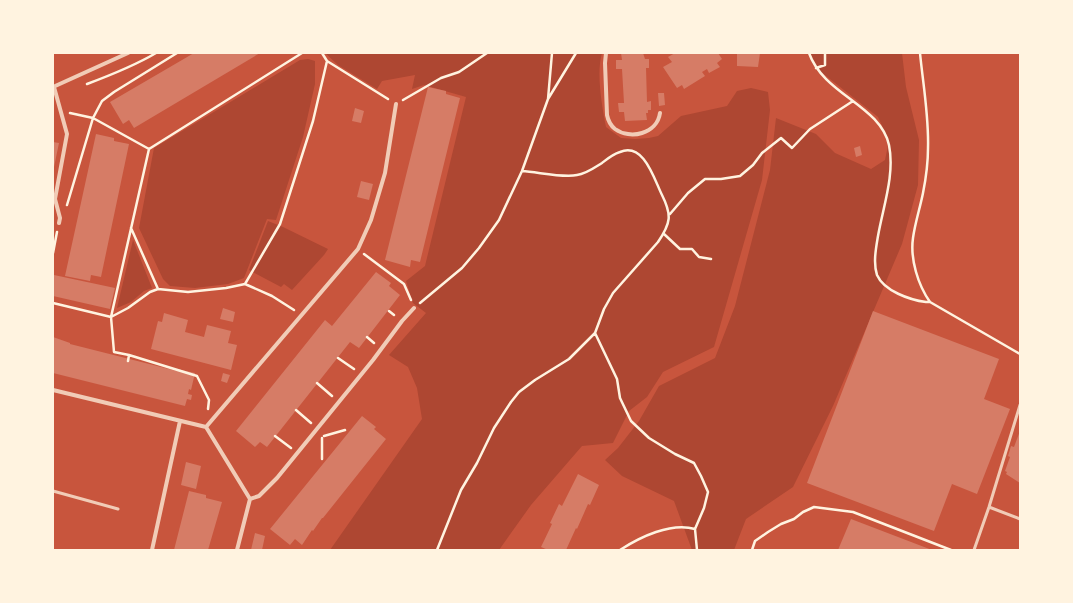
<svg xmlns="http://www.w3.org/2000/svg" width="1073" height="603" font-family="'IBM Plex Serif',serif">
<style>
.green{fill:#ae4732}
.building{fill:#d67c66}
.lines{fill:none;stroke-linecap:round;stroke-linejoin:round}
.path{stroke:#fff3e0;stroke-width:2.5}
.service{stroke:#f1ccb7;stroke-width:3}
.minor{stroke:#f1ccb7;stroke-width:4}
</style>
<rect width="100%" height="100%" fill="#c8553d"/>
<path class="green" d="M 325,53 L 602,53 C 596,73 602,106 606,127 L 621,138 L 635,139 L 649,138 L 658,136 L 681,116 L 727,106 L 737,91 L 751,88 L 768,92 L 770,110 L 762,180 L 714,347 L 663,372 L 647,397 L 629,411 L 613,443 L 582,446 L 531,505 L 499,550 L 330,550 L 422,419 L 417,388 L 408,367 L 389,355 L 426,313 L 413,303 L 406,281 L 425,266 L 466,97 L 424,85 L 412,89 L 415,75 L 382,81 L 377,89 L 338,65 Z
M 809,53 L 902,53 L 906,87 L 919,140 L 918,185 L 902,244 L 833,406 L 793,487 L 746,519 L 734,550 L 692,550 L 674,501 L 622,476 L 605,460 L 618,448 L 639,421 L 659,386 L 715,358 L 735,306 L 770,170 L 776,118 L 816,134 L 835,153 L 871,169 L 885,160 L 889,141 L 878,117 L 816,68 Z
M 308,59 L 315,61 L 315,84 L 303,137 L 276,220 L 267,219 L 244,278 L 228,284 L 195,288 L 170,286 L 163,279 L 139,228 L 154,148 L 300,60 Z
M 268,221 L 283,227 L 328,249 L 324,255 L 292,290 L 284,284 L 281,287 L 249,270 Z
M 133,240 L 152,288 L 144,291 L 131,302 L 117,308 Z"/>
<path class="building" d="M 194,53 L 260,53 L 134,128 L 129,120 L 123,124 L 110,102 Z
M 621,53 L 643,53 L 645,59 L 649,59 L 649,68 L 646,68 L 647,102 L 651,101 L 651,110 L 648,110 L 648,113 L 646,113 L 647,120 L 625,121 L 624,112 L 619,112 L 618,103 L 624,103 L 622,69 L 616,69 L 616,60 L 622,60 Z
M 675,53 L 718,53 L 722,59 L 717,63 L 720,67 L 709,73 L 707,69 L 702,72 L 705,76 L 684,89 L 682,85 L 677,88 L 663,67 L 672,62 L 668,57 Z
M 737,53 L 760,53 L 758,67 L 737,66 Z
M 428,87 L 446,91 L 446,94 L 460,98 L 420,262 L 411,260 L 410,267 L 385,260 Z
M 658,93 L 664,93 L 665,105 L 659,106 Z
M 355,108 L 364,111 L 361,123 L 352,121 Z
M 96,134 L 114,138 L 114,141 L 129,144 L 101,277 L 91,275 L 90,281 L 65,276 Z
M 53,142 L 59,143 L 54,167 L 53,167 Z
M 860,146 L 862,155 L 856,157 L 854,148 Z
M 361,181 L 373,184 L 369,200 L 357,197 Z
M 376,272 L 391,283 L 389,286 L 400,295 L 359,348 L 350,342 L 267,447 L 260,442 L 255,447 L 236,431 L 325,320 L 332,326 Z
M 54,275 L 115,288 L 110,309 L 53,296 Z
M 223,308 L 235,312 L 233,322 L 220,319 Z
M 873,311 L 999,359 L 984,399 L 1010,409 L 977,494 L 952,484 L 934,531 L 807,483 Z
M 164,313 L 188,320 L 185,332 L 204,337 L 207,325 L 231,331 L 228,343 L 237,345 L 231,370 L 151,349 L 158,321 L 162,322 Z
M 53,337 L 70,343 L 70,344 L 177,371 L 177,369 L 195,373 L 191,390 L 189,389 L 188,394 L 192,395 L 191,400 L 187,399 L 185,406 L 53,373 Z
M 223,373 L 230,375 L 227,383 L 221,381 Z
M 362,416 L 376,427 L 374,429 L 386,439 L 323,518 L 322,518 L 313,531 L 312,530 L 302,545 L 295,539 L 290,545 L 270,529 Z
M 1020,431 L 1020,483 L 1006,474 L 1007,472 L 1005,471 L 1010,457 L 1008,456 L 1011,446 L 1014,447 Z
M 186,462 L 201,466 L 196,489 L 181,485 Z
M 578,474 L 599,485 L 590,505 L 588,504 L 577,529 L 576,528 L 566,550 L 548,550 L 541,547 L 552,524 L 550,523 L 559,504 L 562,506 Z
M 189,491 L 206,495 L 206,498 L 222,502 L 208,550 L 174,550 Z
M 851,519 L 932,550 L 838,550 Z
M 255,533 L 265,536 L 262,550 L 251,550 Z"/>
<g class="lines">
<path class="path" d="M 322,53 L 327,61 L 388,99
M 809,53 C 824,95 880,105 889,145 C 895,175 883,207 878,236 C 876,248 873,263 877,275 C 884,291 910,300 926,302 L 930,302 C 918,285 910,259 913,238 C 915,223 920,208 923,193 C 926,178 928,163 928,148 C 929,116 923,84 920,53
M 816,68 L 825,65 L 825,53
M 87,84 C 111,75 134,66 156,53
M 548,99 L 552,53
M 403,100 L 441,78 L 459,72 L 487,53
M 70,113 L 93,118 L 149,149
M 67,205 L 93,118 L 102,101 L 114,92 L 177,53
M 670,214 L 688,193 L 705,179 L 721,179 L 740,176 L 753,165 L 762,153 L 781,138 L 792,148 L 810,129 L 853,101
M 131,228 L 158,289
M 664,234 L 680,249 L 692,249 L 699,257 L 711,259
M 53,253 L 57,232
M 364,254 L 404,284 L 411,300
M 245,284 L 280,224 L 313,121 L 327,61
M 930,302 L 1020,354
M 53,303 L 111,317 L 114,352 L 129,355 L 197,376 L 209,400 L 208,409
M 420,303 L 462,268 L 479,248 L 499,220 L 522,171 L 548,99 L 576,53
M 294,310 L 272,296 L 245,284 L 226,288 L 188,292 L 158,289 L 150,292 L 128,308 L 111,317 L 149,149 L 302,53
M 389,311 L 394,315
M 595,333 L 617,379 L 620,398 L 631,421 L 649,438 L 675,454 L 694,463 L 701,476 L 708,492 L 704,508 L 695,529
M 367,337 L 374,343
M 338,358 L 354,369
M 128,361 L 129,355
M 317,383 L 332,396
M 296,410 L 311,423
M 275,436 L 291,448
M 324,436 L 345,430
M 322,438 L 322,459
M 437,550 L 461,490 L 477,463 L 494,428 L 511,402 L 519,392 L 535,380 L 569,359 L 595,333 L 604,309 L 613,293 L 658,242 C 671,223 672,215 662,195 C 654,179 644,142 620,152 C 613,154 607,159 602,163 C 594,168 586,174 577,175 C 563,178 538,172 522,171
M 620,550 C 640,537 671,522 695,529 L 697,550
M 752,550 L 755,541 L 768,532 L 781,524 L 794,519 L 803,512 L 814,507 L 853,512 L 951,550"/>
<path class="service" d="M 53,491 L 118,509
M 989,507 L 1020,519
M 974,550 L 989,507 L 1020,405"/>
<path class="minor" d="M 606,53 L 605,63 L 607,115 C 608,120 610,125 615,129 C 630,140 657,134 660,113
M 53,87 L 128,53
M 54,87 L 67,134 L 55,199 L 60,218 L 59,223
M 53,390 L 206,427 L 358,249 L 371,220 L 385,173 L 396,104
M 206,427 L 250,499 L 237,550
M 250,499 L 259,496 L 277,478 L 373,360 L 402,321 L 414,308
M 152,550 L 180,421"/>
</g>
<rect width="1073" height="603" fill="none" stroke="#fff3e0" stroke-width="108"/>
</svg>
